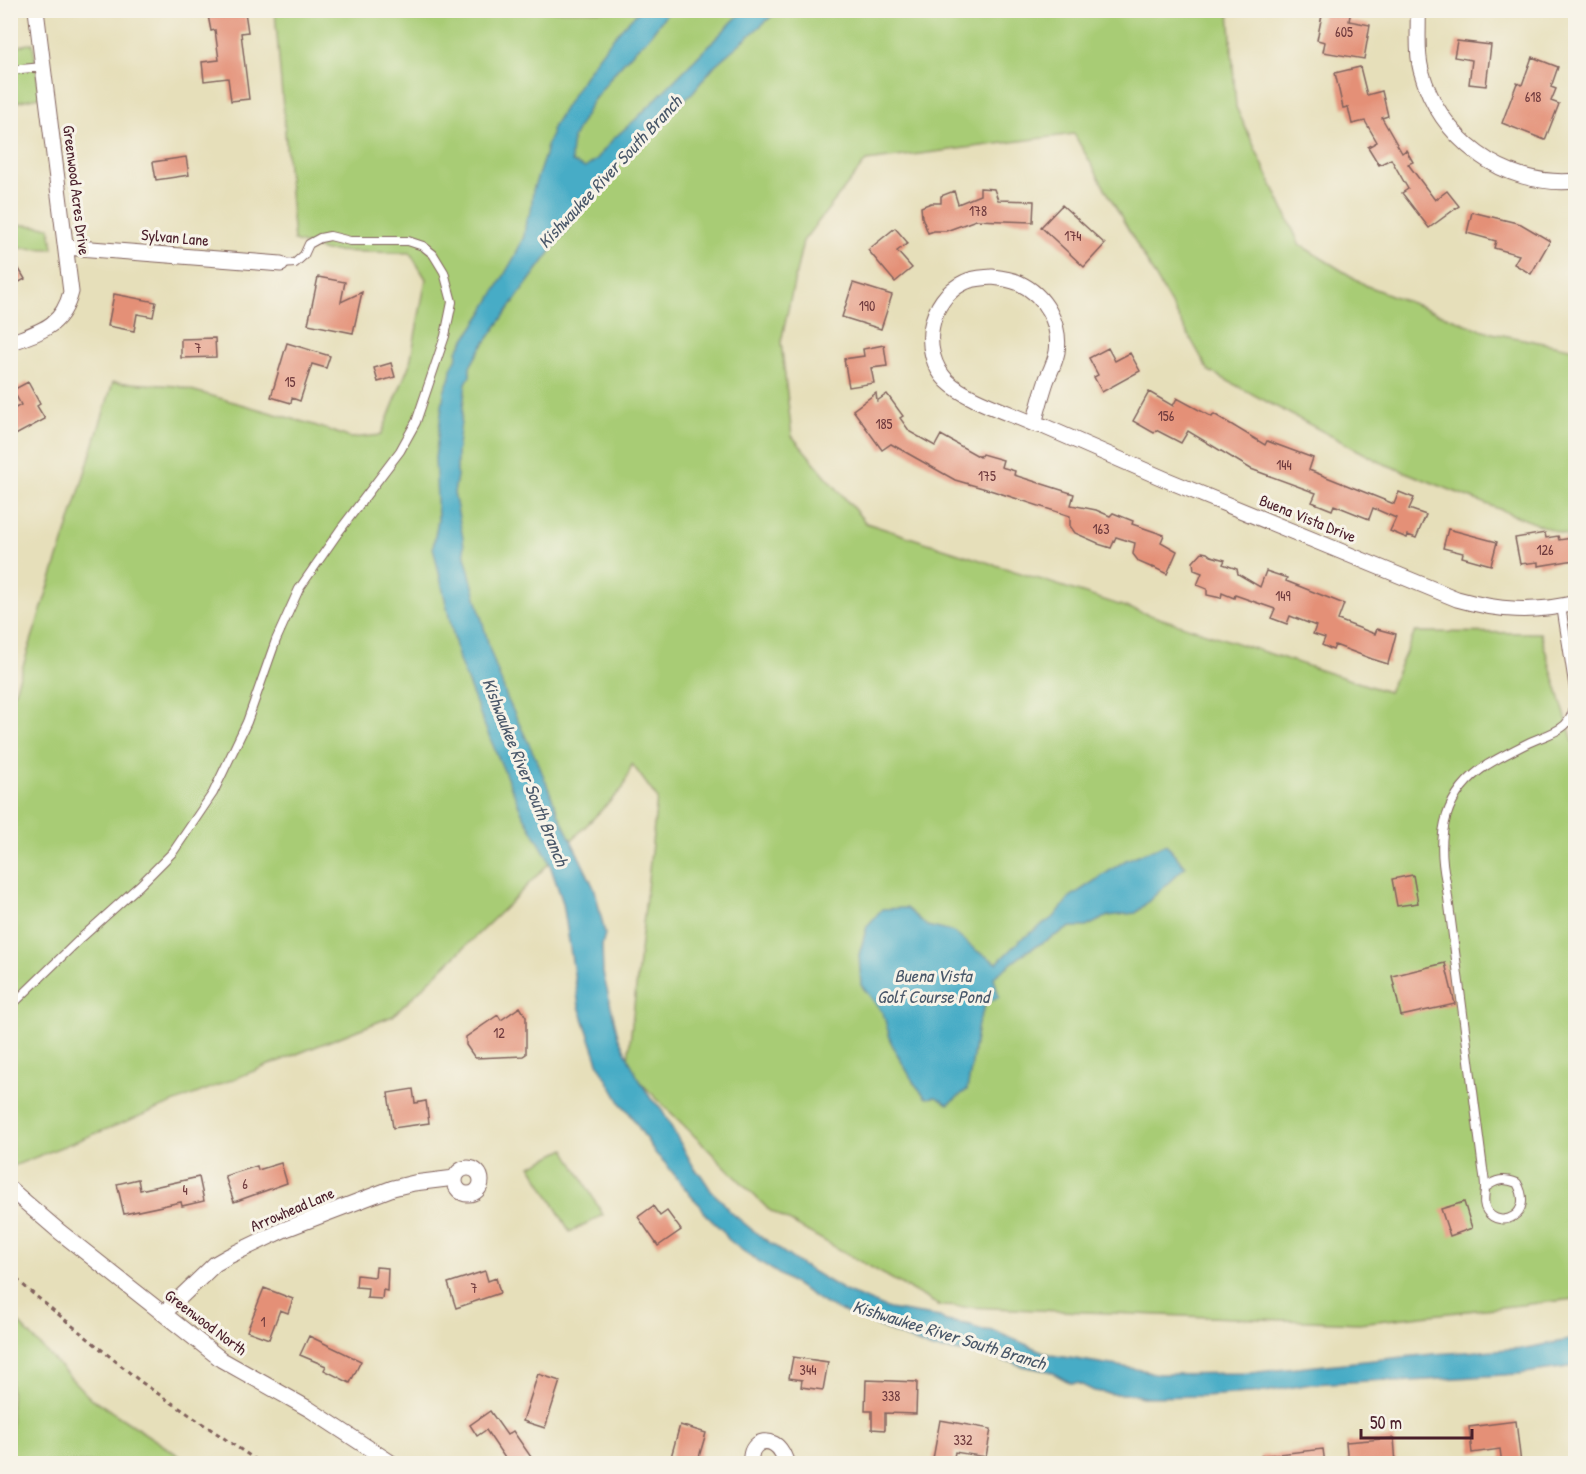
<svg xmlns="http://www.w3.org/2000/svg" width="1586" height="1474" font-family="'Patrick Hand',sans-serif">
<style>
.green{fill:#a8cc75;stroke:#797650;stroke-width:1.5}
.water{fill:#47acc6;stroke:#486678;stroke-width:1.5}
.building{fill:#e49077}
.lines{fill:none;stroke-linecap:round;stroke-linejoin:round}
.lane-casing{stroke:#81625d;stroke-width:10}
.street-casing{stroke:#81625d;stroke-width:17}
.path{stroke:#81625d;stroke-width:3;stroke-dasharray:4.5 4.5;stroke-linecap:butt}
.lane{stroke:#fff;stroke-width:8}
.street{stroke:#fff;stroke-width:15}
.labels{text-anchor:middle;stroke-width:6;stroke-linejoin:round;paint-order:stroke}
.number-label{font-size:14px;fill:#703b3e}
.street-label{font-size:16px;fill:#4a1f2b;stroke:#f7f3e8}
.water-label{font-size:18px;font-style:italic;fill:#495769;stroke:#f7f3e8}
</style>
<rect width="100%" height="100%" fill="#f7f3e8"/>
<filter id="ink" filterUnits="userSpaceOnUse"><feTurbulence type="fractalNoise" baseFrequency=".0167" numOctaves="2"/><feDisplacementMap in="SourceGraphic" scale="12" xChannelSelector="R" yChannelSelector="G"/><feConvolveMatrix kernelMatrix="1 2 1 2 8 2 1 2 1" color-interpolation-filters="sRGB"/></filter>
<filter id="wash" filterUnits="userSpaceOnUse"><feTurbulence type="fractalNoise" baseFrequency=".008" numOctaves="4" result="noise"/><feDisplacementMap in="SourceGraphic" scale="24" xChannelSelector="R" yChannelSelector="G"/><feGaussianBlur stdDeviation="1.35" result="paint"/><feColorMatrix in="noise" values="0 0 0 0 0 0 0 0 0 0 0 0 0 0 0 0 0 1.4 0 .05"/><feComposite in="paint" operator="in"/></filter>
<g filter="url(#wash)">
<rect width="100%" height="100%" fill="#e6dfba"/>
<path class="green" d="M 275,11 L 1229,11 L 1236,107 L 1300,245 L 1367,286 L 1487,332 L 1575,349 L 1575,539 L 1382,463 L 1209,371 L 1074,134 L 866,161 L 803,241 L 781,342 L 792,436 L 866,523 L 1388,692 L 1415,632 L 1540,633 L 1575,747 L 1575,1299 L 1359,1323 L 940,1306 L 769,1210 L 627,1069 L 657,798 L 632,764 L 623,788 L 508,905 L 393,1016 L 11,1167 L 11,703 L 71,518 L 113,382 L 177,386 L 314,425 L 351,438 L 381,435 L 410,363 L 426,279 L 410,253 L 325,251 L 294,241 Z
M 33,43 L 40,97 L 11,103 L 10,48 Z
M 11,224 L 50,227 L 53,249 L 11,248 Z
M 565,1149 L 603,1215 L 570,1232 L 531,1166 Z
M 11,1315 L 88,1396 L 190,1463 L 11,1463 Z"/>
<path class="water" d="M 639,11 L 669,11 L 649,37 L 633,52 L 615,72 L 592,102 L 573,138 L 571,156 L 572,162 L 585,168 L 596,160 L 613,139 L 635,120 L 743,11 L 778,11 L 715,65 L 693,92 L 653,129 L 635,149 L 624,156 L 586,204 L 523,289 L 479,351 L 470,367 L 470,376 L 466,383 L 457,453 L 457,476 L 454,493 L 463,538 L 465,556 L 490,650 L 507,698 L 539,765 L 559,815 L 595,890 L 605,934 L 602,945 L 603,973 L 618,1036 L 636,1074 L 651,1099 L 660,1107 L 695,1169 L 701,1175 L 712,1192 L 723,1202 L 728,1210 L 756,1233 L 803,1266 L 845,1291 L 889,1309 L 940,1317 L 946,1321 L 971,1325 L 977,1329 L 994,1331 L 1051,1355 L 1148,1371 L 1154,1374 L 1249,1373 L 1433,1354 L 1526,1348 L 1575,1339 L 1575,1366 L 1518,1374 L 1397,1382 L 1387,1380 L 1311,1384 L 1265,1392 L 1203,1396 L 1142,1397 L 1132,1394 L 1113,1394 L 1094,1391 L 1078,1383 L 1071,1383 L 1049,1371 L 1021,1366 L 1013,1362 L 1005,1362 L 993,1357 L 948,1350 L 932,1349 L 827,1305 L 743,1251 L 728,1239 L 723,1231 L 706,1215 L 701,1206 L 691,1196 L 666,1164 L 656,1154 L 628,1111 L 621,1104 L 599,1065 L 579,1006 L 563,903 L 547,856 L 523,815 L 486,729 L 459,660 L 433,547 L 438,520 L 435,458 L 444,392 L 450,377 L 451,369 L 458,355 L 457,351 L 483,312 L 515,256 L 524,236 L 526,220 L 531,211 L 533,190 L 545,155 L 547,144 L 552,135 L 551,130 C 577,88 602,44 639,11 Z
M 1166,844 L 1185,867 L 1136,913 L 1108,916 L 1086,927 L 1071,927 L 1029,950 L 994,977 L 999,997 L 986,1003 L 978,1024 L 971,1069 L 967,1090 L 948,1104 L 936,1097 L 926,1098 L 914,1083 L 892,1045 L 883,1013 L 861,985 L 859,955 L 867,926 L 882,909 L 906,908 L 927,926 L 953,932 L 977,951 L 997,963 L 1019,941 L 1055,916 L 1070,897 L 1126,860 Z"/>
<g id="blocks">
<path class="building" d="M 207,10 L 245,12 L 248,32 L 241,33 L 249,99 L 231,101 L 228,78 L 204,81 L 202,62 L 219,60 L 215,30 L 211,31 Z
M 1323,10 L 1351,10 L 1349,21 L 1370,25 L 1364,59 L 1323,52 L 1325,42 L 1317,40 Z
M 1457,41 L 1491,45 L 1486,86 L 1469,84 L 1472,60 L 1454,57 Z
M 1532,57 L 1558,67 L 1551,87 L 1556,89 L 1551,101 L 1559,104 L 1545,140 L 1502,123 L 1517,83 L 1522,85 Z
M 1360,67 L 1367,95 L 1382,91 L 1388,116 L 1382,118 L 1402,153 L 1406,150 L 1413,162 L 1408,164 L 1435,200 L 1447,191 L 1459,206 L 1429,228 L 1402,193 L 1408,189 L 1391,159 L 1379,165 L 1368,147 L 1377,142 L 1365,121 L 1352,124 L 1348,107 L 1343,108 L 1335,73 Z
M 186,157 L 189,175 L 156,180 L 153,162 Z
M 980,188 L 994,189 L 998,200 L 1034,201 L 1033,222 L 976,220 L 946,231 L 934,231 L 928,233 L 922,217 L 921,207 L 931,203 L 941,203 L 941,196 L 954,191 L 958,204 L 980,195 Z
M 1062,205 L 1105,244 L 1084,267 L 1041,227 Z
M 1472,212 L 1521,224 L 1550,241 L 1531,274 L 1514,264 L 1519,255 L 1494,248 L 1496,241 L 1467,233 Z
M 895,228 L 908,243 L 897,251 L 912,268 L 895,282 L 868,250 Z
M 10,254 L 25,279 L 10,287 Z
M 318,277 L 345,282 L 341,302 L 362,292 L 353,333 L 308,324 Z
M 853,283 L 892,295 L 881,329 L 842,317 Z
M 114,294 L 156,302 L 153,317 L 137,314 L 134,331 L 108,326 Z
M 215,338 L 216,357 L 181,358 L 181,339 Z
M 287,343 L 330,356 L 326,368 L 312,364 L 300,401 L 292,398 L 291,403 L 271,397 Z
M 884,345 L 887,366 L 871,368 L 874,383 L 849,387 L 844,359 L 864,356 L 863,349 Z
M 1108,348 L 1115,361 L 1130,353 L 1140,371 L 1102,392 L 1094,377 L 1098,375 L 1089,358 Z
M 391,363 L 395,377 L 378,382 L 374,368 Z
M 28,382 L 40,404 L 37,406 L 45,419 L 10,438 L 10,411 L 21,405 L 13,390 Z
M 1149,392 L 1173,406 L 1177,398 L 1212,417 L 1214,414 L 1265,445 L 1267,441 L 1313,458 L 1309,470 L 1394,504 L 1399,492 L 1414,498 L 1409,509 L 1426,515 L 1416,538 L 1408,535 L 1407,538 L 1390,531 L 1396,518 L 1373,508 L 1369,519 L 1334,505 L 1332,510 L 1312,502 L 1316,493 L 1251,469 L 1188,431 L 1181,443 L 1156,430 L 1154,433 L 1133,421 Z
M 876,393 L 877,401 L 887,394 L 903,416 L 900,418 L 910,432 L 935,446 L 941,435 L 980,457 L 982,454 L 1003,460 L 1001,467 L 1015,471 L 1014,475 L 1074,494 L 1071,505 L 1096,510 L 1110,516 L 1113,513 L 1133,521 L 1132,524 L 1164,535 L 1161,542 L 1177,551 L 1167,574 L 1153,567 L 1153,568 L 1139,562 L 1133,554 L 1135,543 L 1116,537 L 1111,548 L 1098,544 L 1098,543 L 1075,533 L 1070,526 L 1070,516 L 993,491 L 955,480 L 891,444 L 882,450 L 853,410 Z
M 1448,529 L 1497,542 L 1491,565 L 1462,557 L 1463,553 L 1443,548 Z
M 1545,533 L 1546,538 L 1558,536 L 1559,540 L 1572,538 L 1575,560 L 1538,566 L 1538,562 L 1520,564 L 1515,538 Z
M 1202,552 L 1207,553 L 1211,556 L 1225,560 L 1223,564 L 1237,569 L 1238,574 L 1260,587 L 1266,571 L 1287,578 L 1286,581 L 1344,604 L 1338,620 L 1375,634 L 1377,629 L 1396,634 L 1388,664 L 1372,659 L 1335,645 L 1333,650 L 1322,645 L 1325,638 L 1313,634 L 1316,626 L 1290,616 L 1287,624 L 1271,618 L 1275,609 L 1235,595 L 1234,598 L 1222,593 L 1221,598 L 1207,595 L 1207,589 L 1197,585 L 1202,573 L 1194,570 L 1193,562 Z
M 1413,875 L 1418,903 L 1397,906 L 1392,879 Z
M 1445,963 L 1455,1004 L 1401,1016 L 1392,976 Z
M 520,1007 L 526,1017 L 526,1054 L 523,1056 L 475,1058 L 466,1045 L 466,1037 L 498,1015 L 501,1020 Z
M 413,1089 L 415,1103 L 426,1101 L 429,1123 L 393,1128 L 388,1093 Z
M 281,1163 L 287,1183 L 234,1202 L 225,1176 L 257,1166 L 258,1170 Z
M 199,1177 L 204,1201 L 182,1206 L 181,1202 L 124,1214 L 117,1184 L 138,1179 L 140,1190 Z
M 1464,1202 L 1472,1228 L 1450,1236 L 1441,1209 Z
M 653,1206 L 660,1216 L 667,1211 L 681,1230 L 658,1246 L 638,1217 Z
M 376,1267 L 388,1268 L 387,1291 L 383,1290 L 382,1299 L 367,1298 L 368,1288 L 356,1287 L 357,1275 L 375,1277 Z
M 485,1271 L 488,1281 L 496,1278 L 500,1293 L 456,1308 L 448,1283 Z
M 264,1288 L 293,1299 L 288,1313 L 280,1310 L 269,1339 L 247,1331 Z
M 309,1336 L 361,1361 L 350,1383 L 324,1370 L 326,1366 L 300,1355 Z
M 793,1357 L 828,1362 L 823,1390 L 801,1387 L 802,1380 L 789,1378 Z
M 538,1374 L 560,1381 L 545,1428 L 523,1421 Z
M 866,1380 L 917,1382 L 916,1414 L 885,1413 L 885,1430 L 872,1429 L 872,1411 L 865,1411 Z
M 490,1411 L 507,1435 L 513,1431 L 531,1457 L 521,1464 L 509,1464 L 486,1430 L 477,1436 L 470,1425 Z
M 940,1420 L 991,1429 L 986,1457 L 955,1452 L 953,1462 L 933,1459 Z
M 1516,1421 L 1521,1464 L 1502,1464 L 1500,1449 L 1472,1453 L 1469,1427 Z
M 680,1425 L 706,1433 L 697,1464 L 669,1464 Z
M 1394,1438 L 1396,1464 L 1348,1464 L 1346,1442 Z
M 1323,1449 L 1325,1464 L 1262,1464 L 1261,1456 Z"/>
</g>
</g>
<g filter="url(#ink)">
<use href="#blocks" fill-opacity="0" stroke="#81625d" stroke-width="1.5"/>
<g class="lines">
<defs>
<path id="lane" d="M 10,70 L 43,67
M 10,1007 L 80,939 L 140,885 L 173,852 L 213,793 L 247,722 L 276,640 L 299,589 L 340,530 L 400,451 L 416,422 L 445,336 L 452,302 L 444,272 L 433,254 L 423,246 L 408,241 L 350,241 L 330,236 L 320,238 L 309,244 L 304,255 L 295,263 L 281,264
M 1485,1188 C 1496,1179 1504,1178 1517,1183 C 1535,1215 1500,1230 1487,1211 C 1482,1204 1485,1196 1485,1188 C 1485,1182 1484,1175 1483,1169 L 1446,882 C 1436,834 1444,793 1487,765 C 1500,757 1514,750 1528,743 C 1540,737 1555,734 1565,725 C 1573,717 1575,706 1575,696 L 1561,606"/>
<path id="street" d="M 1418,10 C 1419,30 1416,52 1421,70 C 1439,138 1503,188 1576,181
M 66,247 L 281,264
M 992,277 C 1001,278 1010,279 1019,283 C 1045,295 1061,324 1057,352 C 1055,362 1051,370 1047,379 C 1042,393 1038,409 1034,424 C 1010,413 965,399 947,381 C 919,352 928,299 965,282 C 973,278 983,278 992,277 Z
M 10,343 C 41,331 62,327 71,292 L 36,10
M 1034,424 L 1043,426 L 1167,480 L 1457,599 C 1499,611 1533,613 1576,603
M455 1181a13 13 0 1 1 26 0a13 13 0 1 1-26 0Z
M 10,1189 L 60,1232 L 222,1360 L 309,1409 L 393,1464
M 164,1313 L 215,1264 L 229,1256 L 283,1230 L 393,1188 L 414,1183 L 455,1178
M 752,1464 C 747,1450 760,1436 774,1444 C 781,1448 784,1456 787,1464"/>
</defs>
<use href="#lane" class="lane-casing"/>
<use href="#street" class="street-casing"/>
<path class="path" d="M 10,1273 L 31,1292 L 141,1382 L 262,1464"/>
<use href="#lane" class="lane"/>
<use href="#street" class="street"/>
</g>
</g>
<g class="labels">
<g class="number-label">
<text x="1344" y="37">605</text>
<text x="1533" y="102">618</text>
<text x="978" y="216">178</text>
<text x="1073" y="241">174</text>
<text x="867" y="311">190</text>
<text x="198" y="353">7</text>
<text x="290" y="387">15</text>
<text x="1166" y="421">156</text>
<text x="884" y="429">185</text>
<text x="1284" y="470">144</text>
<text x="987" y="481">175</text>
<text x="1101" y="534">163</text>
<text x="1545" y="555">126</text>
<text x="1283" y="601">149</text>
<text x="499" y="1038">12</text>
<text x="245" y="1189">6</text>
<text x="185" y="1195">4</text>
<text x="474" y="1293">7</text>
<text x="263" y="1327">1</text>
<text x="808" y="1375">344</text>
<text x="891" y="1401">338</text>
<text x="963" y="1445">332</text>
</g>
<g class="street-label">
<text transform="translate(77 190) rotate(83)" y="6">Greenwood Acres Drive</text>
<text transform="translate(175 237) rotate(5)" y="6">Sylvan Lane</text>
<text transform="translate(1308 518) rotate(22)" y="6">Buena Vista Drive</text>
<text transform="translate(292 1209) rotate(-23)" y="6">Arrowhead Lane</text>
<text transform="translate(206 1322) rotate(37)" y="6">Greenwood North</text>
</g>
<g class="water-label">
<text transform="translate(610 172) rotate(-47)" y="6">Kishwaukee River South Branch</text>
<text transform="translate(525 772) rotate(68)" y="6">Kishwaukee River South Branch</text>
<text x="933" y="982">Buena Vista<tspan x="933" dy="21">Golf Course Pond</tspan></text>
<text transform="translate(949 1335) rotate(17)" y="6">Kishwaukee River South Branch</text>
</g>
</g>
<rect width="1586" height="1474" fill="none" stroke="#f7f3e8" stroke-width="36"/>
<path d="M1361 1429v9h111v-9" fill="none" stroke="#4a1f2b" stroke-width="3"/>
<text x="1370" y="1429" font-size="18" fill="#4a1f2b" stroke="#f7f3e8" stroke-width="4.5" paint-order="stroke">50 m</text>
</svg>
